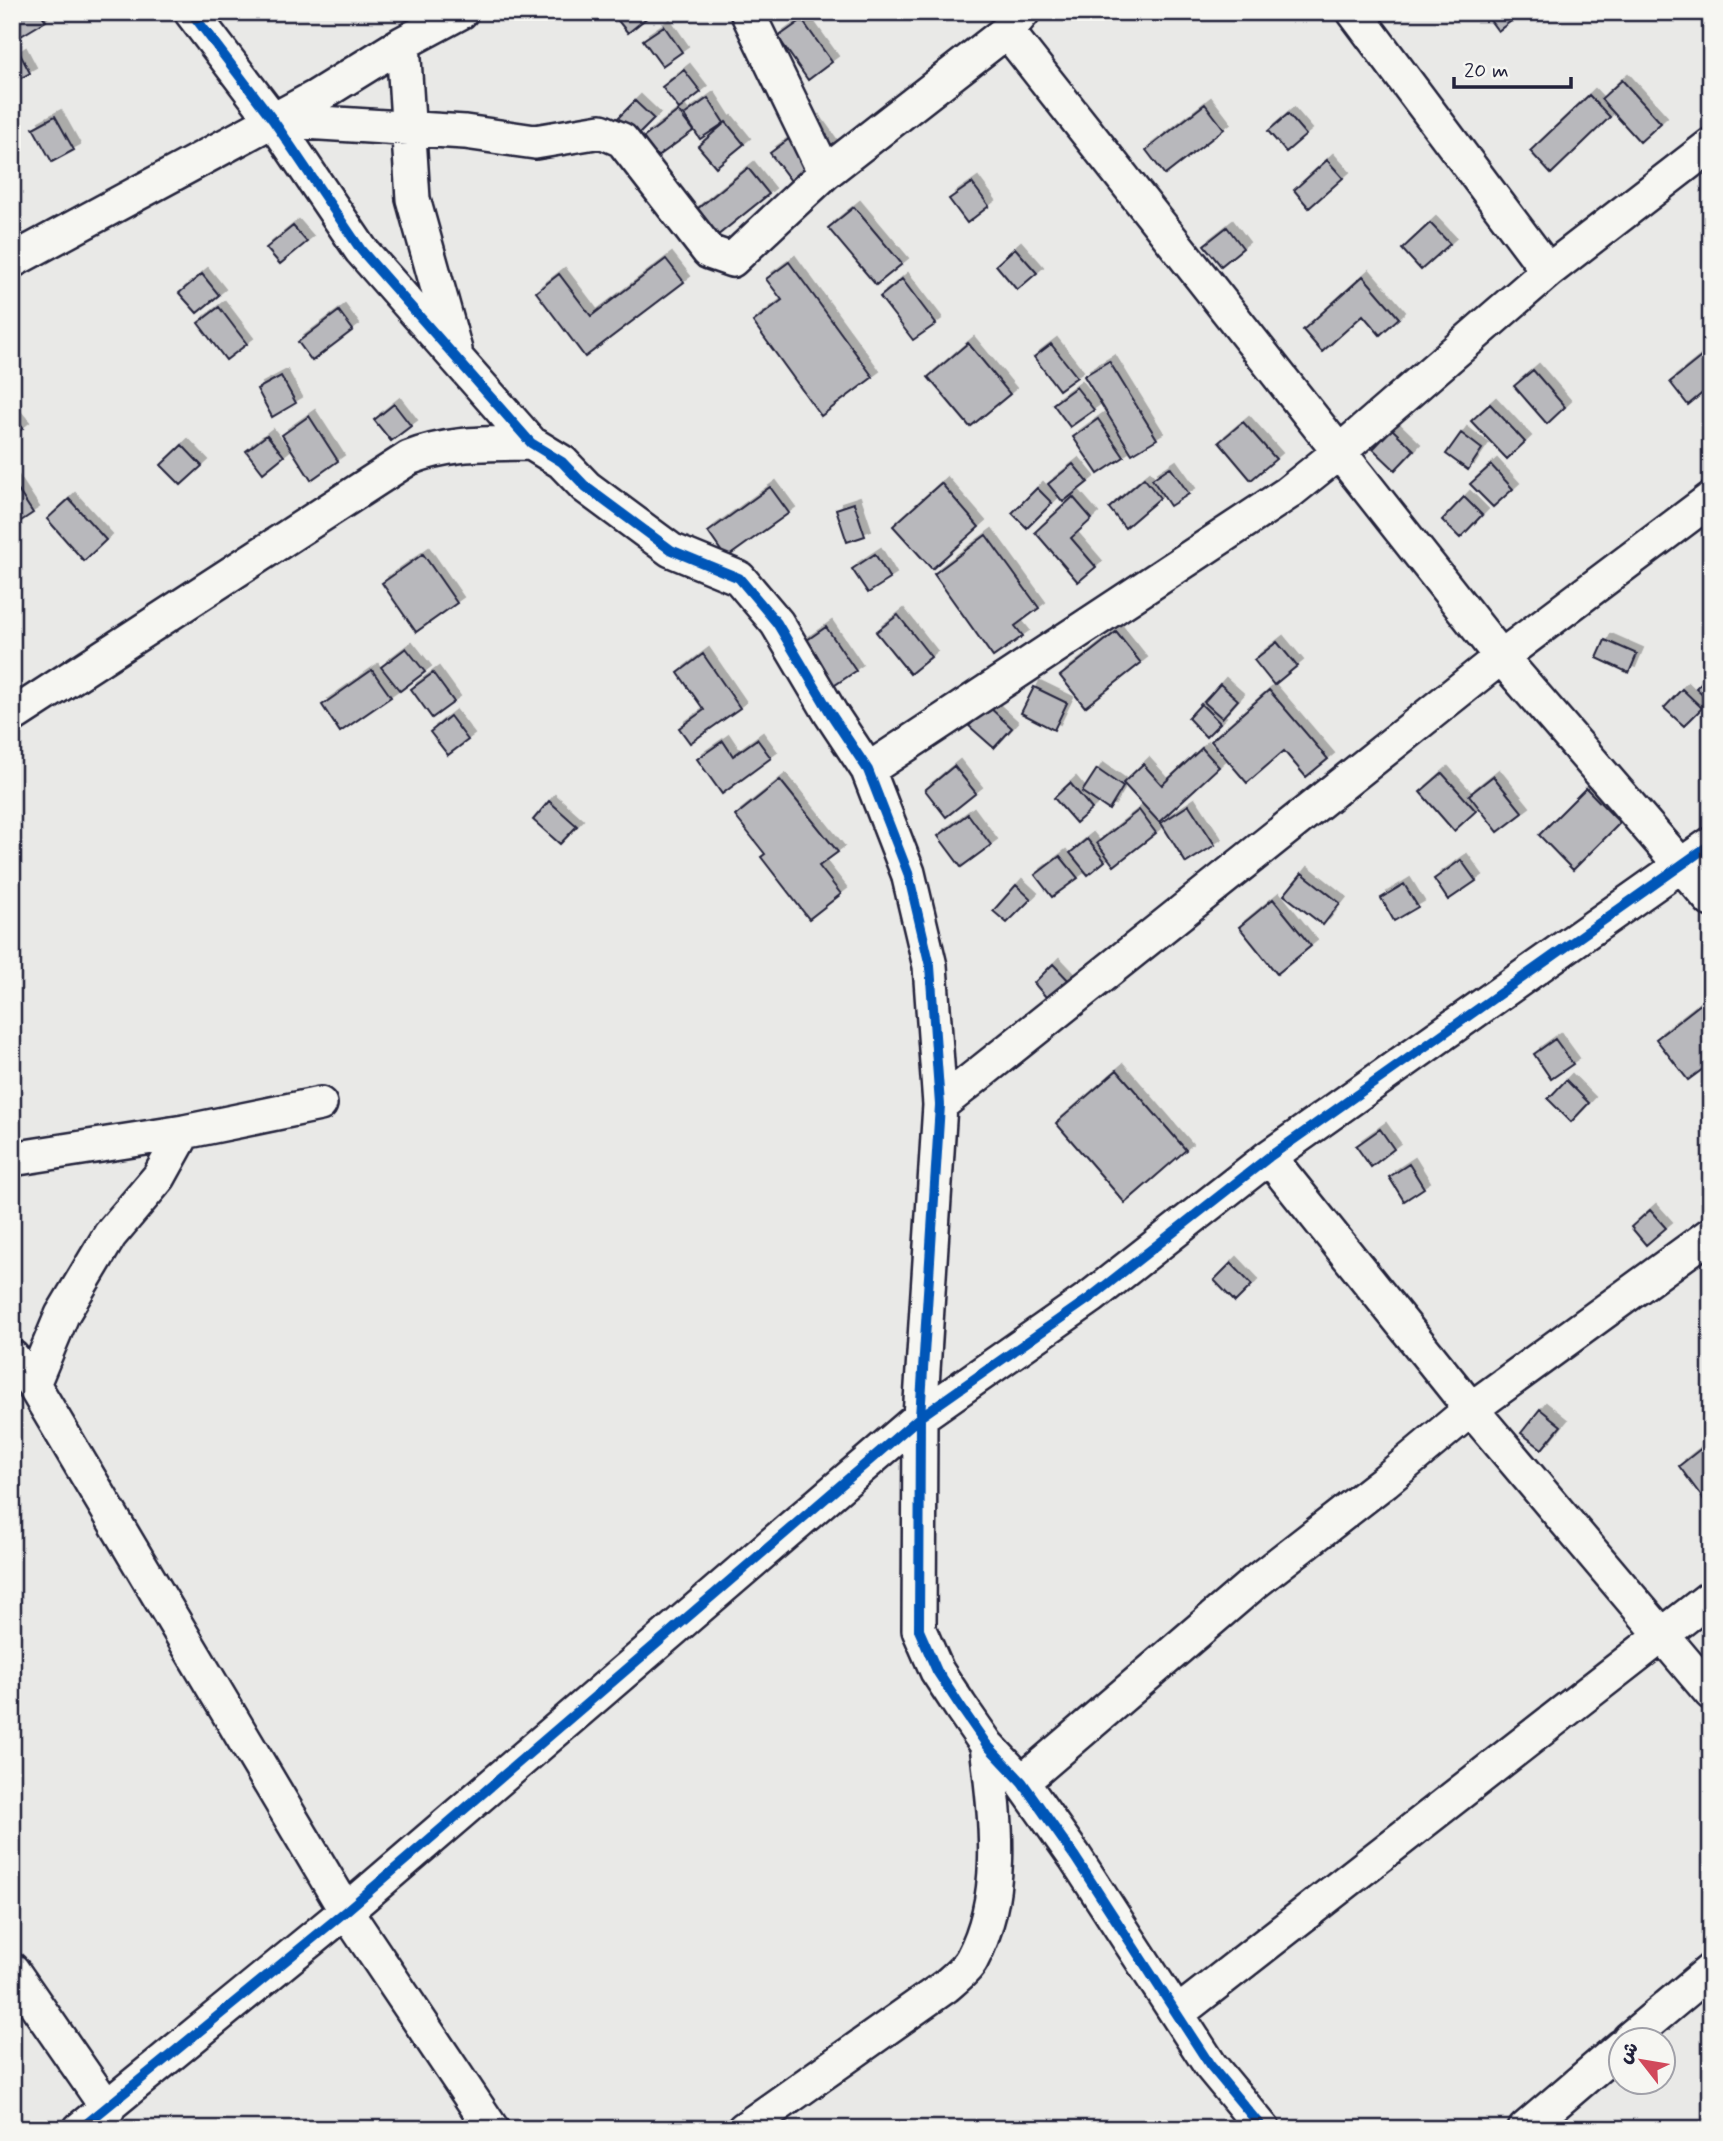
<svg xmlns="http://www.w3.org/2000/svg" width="1723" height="2141" font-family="Mynerve,'Playpen Sans Arabic',sans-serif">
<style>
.building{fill:#b8b8bc;stroke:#22223b;stroke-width:2;filter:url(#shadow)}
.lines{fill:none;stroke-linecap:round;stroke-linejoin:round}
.minor-casing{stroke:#22223b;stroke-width:38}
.minor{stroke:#f6f6f2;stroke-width:33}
.cycleway-casing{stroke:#f6f6f2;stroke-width:15}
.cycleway{stroke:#0057b8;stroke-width:10}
</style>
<defs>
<filter id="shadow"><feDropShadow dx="6" dy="-6" stdDeviation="0" flood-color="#0004"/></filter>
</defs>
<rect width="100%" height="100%" fill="#e9e9e7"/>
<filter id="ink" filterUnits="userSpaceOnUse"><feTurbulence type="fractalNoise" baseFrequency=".0143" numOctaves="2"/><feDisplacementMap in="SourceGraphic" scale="14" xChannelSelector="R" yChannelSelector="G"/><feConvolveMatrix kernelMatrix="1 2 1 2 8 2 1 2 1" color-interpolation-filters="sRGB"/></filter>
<g filter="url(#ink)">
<path class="building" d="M 12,12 L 40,12 L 46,21 L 21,36 L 12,22 Z
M 611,12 L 654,12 L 628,33 Z
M 1484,12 L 1523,12 L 1498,31 Z
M 802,20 L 832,62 L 808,80 L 778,37 Z
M 664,26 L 682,52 L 662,66 L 643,40 Z
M 20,54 L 30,73 L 12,83 L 12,59 Z
M 684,70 L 701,92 L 679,109 L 662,87 Z
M 1622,80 L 1661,123 L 1640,142 L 1601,99 Z
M 1589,95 L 1610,117 L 1551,174 L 1530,151 Z
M 708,98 L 724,123 L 700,139 L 684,115 Z
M 635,101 L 654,119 L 635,138 L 616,120 Z
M 1205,104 L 1224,129 L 1165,175 L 1146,150 Z
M 678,111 L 693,131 L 657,157 L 643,138 Z
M 1288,114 L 1306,135 L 1286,152 L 1268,131 Z
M 55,116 L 74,150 L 52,162 L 33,128 Z
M 813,121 L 833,149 L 791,181 L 770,153 Z
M 726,122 L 744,144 L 716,167 L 698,146 Z
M 1327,160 L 1343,178 L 1309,208 L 1294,190 Z
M 748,168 L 769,194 L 712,240 L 691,214 Z
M 972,183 L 989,206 L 967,223 L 949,199 Z
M 854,207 L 902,264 L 876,285 L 828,228 Z
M 1430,223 L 1450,244 L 1421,270 L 1402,249 Z
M 293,226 L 307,242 L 280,264 L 266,248 Z
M 1227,227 L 1243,248 L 1221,266 L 1204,245 Z
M 1015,248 L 1037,273 L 1017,290 L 996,265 Z
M 666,259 L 684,282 L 585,357 L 536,292 L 559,274 L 591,316 Z
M 789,262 L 873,377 L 821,416 L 753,322 L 782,300 L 766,279 Z
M 202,274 L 219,295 L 197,313 L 179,293 Z
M 1363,276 L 1399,318 L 1380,335 L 1363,315 L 1322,352 L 1303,330 Z
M 902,279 L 936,324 L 913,340 L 880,297 Z
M 219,307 L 247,344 L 226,360 L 198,323 Z
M 339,311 L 353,330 L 312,361 L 298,342 Z
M 968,343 L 1010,394 L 970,427 L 928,377 Z
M 1051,344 L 1077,377 L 1059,390 L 1034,357 Z
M 1711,349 L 1711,386 L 1688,405 L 1670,382 Z
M 1109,361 L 1157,439 L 1132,454 L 1084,376 Z
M 1533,370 L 1565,407 L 1547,424 L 1514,386 Z
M 281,376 L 296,403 L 272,417 L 257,389 Z
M 1076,387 L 1094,410 L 1070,427 L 1053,404 Z
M 394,404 L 411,426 L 391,441 L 374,420 Z
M 1490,404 L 1525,442 L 1507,459 L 1471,421 Z
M 12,415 L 23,428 L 12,437 Z
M 309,416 L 338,461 L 311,480 L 282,435 Z
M 1098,419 L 1124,457 L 1098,474 L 1073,437 Z
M 1243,422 L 1276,459 L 1251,480 L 1219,442 Z
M 1392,429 L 1414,450 L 1395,470 L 1373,449 Z
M 1461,433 L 1482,449 L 1468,470 L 1446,454 Z
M 267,435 L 284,456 L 263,473 L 246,451 Z
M 182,445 L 202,466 L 181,485 L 161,465 Z
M 1073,464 L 1088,482 L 1063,502 L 1048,484 Z
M 1491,465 L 1513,489 L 1493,507 L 1470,484 Z
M 1170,467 L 1189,494 L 1170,506 L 1152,479 Z
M 1144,478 L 1160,498 L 1125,528 L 1109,508 Z
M 12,481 L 33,513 L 12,527 Z
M 941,483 L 979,527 L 932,569 L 893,526 Z
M 770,487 L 789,513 L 726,558 L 708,532 Z
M 1037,488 L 1052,503 L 1027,528 L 1012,513 Z
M 1073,497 L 1092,519 L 1071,538 L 1096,567 L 1078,582 L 1035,532 Z
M 1464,497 L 1482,515 L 1460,538 L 1442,520 Z
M 69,499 L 106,540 L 84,561 L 47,519 Z
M 854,503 L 865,536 L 847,542 L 836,509 Z
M 986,535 L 1039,608 L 1015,626 L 1023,636 L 993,657 L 934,574 Z
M 423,554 L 457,603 L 416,632 L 382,583 Z
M 875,554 L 890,579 L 868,593 L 852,569 Z
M 898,615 L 931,657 L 910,674 L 876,632 Z
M 826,627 L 856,671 L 814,699 L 784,656 Z
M 1116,632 L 1141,663 L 1085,707 L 1060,676 Z
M 1605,640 L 1637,654 L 1629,673 L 1597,658 Z
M 1277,642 L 1297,666 L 1274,685 L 1254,660 Z
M 406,648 L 425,672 L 400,691 L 381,667 Z
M 703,654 L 740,708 L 690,743 L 679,728 L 704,710 L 678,673 Z
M 372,670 L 391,697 L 340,732 L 322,705 Z
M 433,673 L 454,702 L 432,718 L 411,689 Z
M 1711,673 L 1711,702 L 1696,688 Z
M 1220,684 L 1238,700 L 1222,718 L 1204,702 Z
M 1034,687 L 1067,703 L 1054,730 L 1021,713 Z
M 1682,689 L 1702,708 L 1684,726 L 1664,708 Z
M 1269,690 L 1328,759 L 1306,777 L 1284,751 L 1247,783 L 1211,741 Z
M 1201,704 L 1220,723 L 1206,737 L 1188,718 Z
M 988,706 L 1012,728 L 994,748 L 969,726 Z
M 450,716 L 468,740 L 448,755 L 430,732 Z
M 757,739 L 771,758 L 722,794 L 697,759 L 723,741 L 733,756 Z
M 1202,748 L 1219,767 L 1159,822 L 1123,783 L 1143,764 L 1162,785 Z
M 954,766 L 976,793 L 946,817 L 925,790 Z
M 1097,769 L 1123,787 L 1109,810 L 1082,792 Z
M 1442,773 L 1476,811 L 1454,831 L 1420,792 Z
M 1493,776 L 1523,813 L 1498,832 L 1469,795 Z
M 780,780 L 838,852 L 819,866 L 841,894 L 809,919 L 761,857 L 765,854 L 735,816 Z
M 1070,783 L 1092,809 L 1076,823 L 1054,798 Z
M 1586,788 L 1620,823 L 1573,870 L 1539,835 Z
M 549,801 L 577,826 L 560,844 L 533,820 Z
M 1189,805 L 1215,845 L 1186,863 L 1161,823 Z
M 1139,810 L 1156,833 L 1114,866 L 1097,843 Z
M 968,814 L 991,845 L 961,867 L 938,836 Z
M 1087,839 L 1105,861 L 1088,875 L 1070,853 Z
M 1060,856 L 1078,878 L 1052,897 L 1035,875 Z
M 1461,860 L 1476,881 L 1448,900 L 1434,879 Z
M 1302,873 L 1340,903 L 1323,925 L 1284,895 Z
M 1404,884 L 1418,907 L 1394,921 L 1381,898 Z
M 1016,885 L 1031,899 L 1007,923 L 993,911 Z
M 1273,899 L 1311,946 L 1277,974 L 1239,927 Z
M 1053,964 L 1072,984 L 1051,1003 L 1034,983 Z
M 1707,999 L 1711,1004 L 1711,1063 L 1688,1080 L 1656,1039 Z
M 1555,1039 L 1573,1064 L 1551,1079 L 1534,1054 Z
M 1117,1070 L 1186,1150 L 1125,1203 L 1056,1123 Z
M 1566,1080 L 1589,1103 L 1571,1122 L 1548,1099 Z
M 1380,1129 L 1394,1149 L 1371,1167 L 1356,1146 Z
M 1409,1164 L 1424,1188 L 1404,1201 L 1389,1177 Z
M 1650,1210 L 1666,1228 L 1646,1245 L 1631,1227 Z
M 1231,1263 L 1252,1285 L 1235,1302 L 1214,1280 Z
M 1540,1409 L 1561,1426 L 1542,1449 L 1521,1433 Z
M 1703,1447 L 1711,1456 L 1711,1501 L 1707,1504 L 1679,1466 Z"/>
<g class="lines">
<defs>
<path id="minor" d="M 191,12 L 273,120 L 361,250 L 531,443 L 562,462 L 586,487 L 671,550 L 739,578 L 777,623 L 831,714 L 868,770 L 908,873 L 930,966 L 940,1105 L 920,1417 L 919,1630 L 937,1671 L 960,1706 L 987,1745 L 1022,1782 L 1075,1857 L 1210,2065 L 1263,2129
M 747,12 L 825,173
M 1354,12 L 1548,271
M 1007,31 L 1501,657 L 1711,900
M 403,43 L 413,199 L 455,350
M 273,120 L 465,132 L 535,142 L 601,131 L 622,140 L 709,252 L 732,260 L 825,173 L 1007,31 L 1023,12
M 12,261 L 316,97 L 403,43 L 461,12
M 12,716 L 409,458 C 450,442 488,444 531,443
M 868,770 L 1288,493 L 1338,453 L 1548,271 L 1711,145
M 940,1105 L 1501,657 L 1711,499
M 1269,1157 L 1471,1409 L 1711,1693
M 12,1159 L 184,1132 L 320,1104
M 12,1357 L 33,1384 L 346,1911 L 492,2129
M 33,1384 L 62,1315 L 110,1235 L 159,1177 L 184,1132
M 1022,1782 L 1254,1583 L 1385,1481 L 1471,1409 L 1711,1234
M 12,1970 L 108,2109
M 1178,2013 L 1711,1597
M 1629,2039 L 1711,1970
M 80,2129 L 346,1911 L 920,1417 L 1091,1297 L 1269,1157 L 1711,844
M 744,2129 L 946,1986 C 955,1978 967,1969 972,1959 C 1007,1894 995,1815 987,1745
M 1525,2129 L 1622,2046"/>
</defs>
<use href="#minor" class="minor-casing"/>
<use href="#minor" class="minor"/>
<defs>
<path id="cycleway" d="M 191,12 L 273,120 L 361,250 L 531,443 L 562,462 L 586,487 L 671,550 L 739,578 L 777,623 L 831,714 L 868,770 L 908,873 L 930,966 L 940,1105 L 920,1417 L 919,1630 L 937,1671 L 960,1706 L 987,1745 L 1022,1782 L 1075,1857 L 1210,2065 L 1263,2129
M 80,2129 L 346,1911 L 920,1417 L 1091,1297 L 1269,1157 L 1711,844"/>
</defs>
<use href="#cycleway" class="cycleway-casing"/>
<use href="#cycleway" class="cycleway"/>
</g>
</g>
<rect width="1723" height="2141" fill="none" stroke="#f6f6f2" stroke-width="42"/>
<rect x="21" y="21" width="1681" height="2099" fill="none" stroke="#22223b" stroke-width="2.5" filter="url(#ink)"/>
<g transform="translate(1642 2061) rotate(301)"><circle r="33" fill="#f6f6f2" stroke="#a1a1a9" stroke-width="2"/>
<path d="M0-5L12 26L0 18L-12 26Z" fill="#d1495b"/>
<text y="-10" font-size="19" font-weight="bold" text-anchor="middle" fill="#22223b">ش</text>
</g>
<path d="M1454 77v10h117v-10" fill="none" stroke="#22223b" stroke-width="3.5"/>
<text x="1464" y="77" font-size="21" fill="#22223b" stroke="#f6f6f2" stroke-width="5" paint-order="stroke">20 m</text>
</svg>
